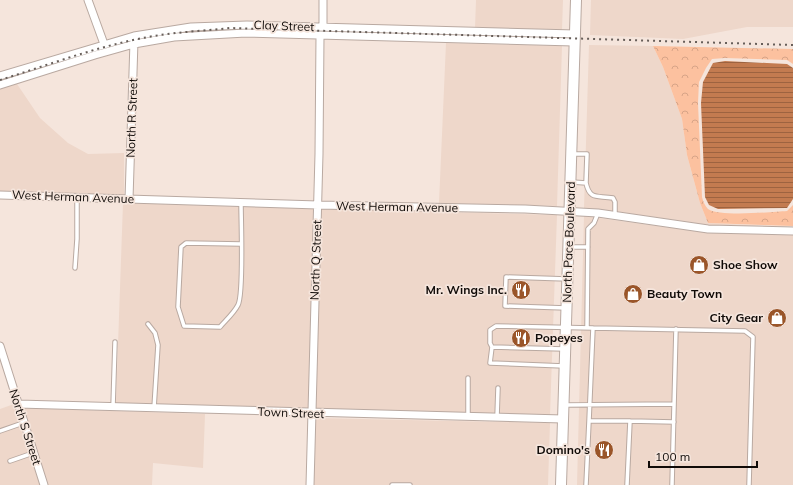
<svg xmlns="http://www.w3.org/2000/svg" width="793" height="485" font-family="Mulish,sans-serif">
<style>
.built{fill:#eed7ca}
.forest{fill:url(#forest-crowns)}
.water{fill:url(#water-rules)}
.lines{fill:none;stroke-linecap:round;stroke-linejoin:round}
.service-casing{stroke:#b9a9a1;stroke-width:5.5}
.minor-casing{stroke:#b9a9a1;stroke-width:9}
.secondary-casing{stroke:#b9a9a1;stroke-width:12}
.service{stroke:#fff;stroke-width:3.5}
.minor{stroke:#fff;stroke-width:7}
.secondary{stroke:#fff;stroke-width:10}
.rail{stroke:#675e59;stroke-width:2;stroke-dasharray:2 4;stroke-linecap:butt}
.labels{text-anchor:middle;stroke-width:3.5;stroke-linejoin:round;paint-order:stroke}
.street-label{font-size:12px;fill:#100b08;stroke:#f5e5dc}
.poi-label{font-size:12px;font-weight:bold;fill:#100b08;stroke:#f5e5dc;text-anchor:start}
</style>
<defs>
<pattern id="forest-crowns" width="20" height="18" patternUnits="userSpaceOnUse"><rect width="20" height="18" fill="#fcc19f"/><path d="M2 6a3 3 0 1 1 6 0M12 15a3 3 0 1 1 6 0" fill="none" stroke="#d7a487"/></pattern>
<pattern id="water-rules" width="6" height="5" patternUnits="userSpaceOnUse"><rect width="6" height="5" fill="#c37b50"/><path d="M0 2.5h6" fill="none" stroke="#9d6340"/></pattern>
</defs>
<rect width="100%" height="100%" fill="#f5e5dc"/>
<path class="built" d="M 476,0 L 563,0 L 562,30 L 475,28 Z
M 591,0 L 793,0 L 793,27 L 747,27 L 683,39 L 590,35 Z
M 446,43 L 562,46 L 557,206 L 439,203 Z
M 589,45 L 653,46 L 663,67 L 682,119 L 687,155 L 700,203 L 708,223 L 793,227 L 709,225 L 607,210 L 584,208 Z
M 17,84 L 40,118 L 68,143 L 88,154 L 124,153 L 124,195 L 0,191 L 0,89 Z
M 123,203 L 314,209 L 309,409 L 107,403 L 116,402 Z
M 321,209 L 557,215 L 550,415 L 316,409 Z
M 584,216 L 708,233 L 793,235 L 793,485 L 577,485 Z
M 14,404 L 14,408 L 40,485 L 0,485 L 0,409 Z
M 23,408 L 205,414 L 203,468 L 153,463 L 152,485 L 48,485 Z
M 316,418 L 550,423 L 548,485 L 313,485 Z"/>
<path class="forest" d="M 653,46 L 793,49 L 793,64 L 787,60 L 725,58 L 712,59 L 706,68 L 699,82 L 698,103 L 702,197 C 703,201 705,206 708,209 C 720,217 771,212 787,211 L 793,205 L 793,226 L 708,223 L 700,203 L 687,155 L 682,119 L 663,67 Z"/>
<path class="water" d="M 725,61 L 787,64 L 793,68 L 793,199 L 787,208 L 718,209 L 709,205 L 705,197 L 701,103 L 703,82 L 713,63 Z"/>
<g class="lines">
<defs>
<path id="service" d="M 572,182 L 586,183 L 587,154 L 572,154
M 586,183 C 590,201 598,195 613,198 L 615,202 L 615,215
M 241,244 L 186,243 L 181,247 L 178,307 L 184,326 L 220,327 C 226,320 234,313 238,305 C 244,294 241,221 241,203
M 570,247 L 588,247
M 75,268 L 77,239 L 77,197
M 566,308 L 505,306 L 506,277 L 567,279
M 148,324 L 155,333 L 158,345 L 154,408
M 587,328 L 588,229 L 594,223 L 598,213
M 492,347 L 490,363 L 564,366
M 564,349 L 492,347 L 490,343 L 490,330 L 496,326 L 593,328
M 565,405 L 674,404
M 113,407 L 115,342
M 468,416 L 468,378
M 497,417 L 498,388
M 630,421 L 674,422
M 0,431 L 23,423
M 10,461 L 33,453
M 392,485 L 410,485
M 586,485 L 589,421
M 627,485 L 630,421 L 589,421 L 593,328 L 745,331 L 753,337 L 749,485
M 672,485 L 676,329"/>
<path id="minor" d="M 88,0 L 104,44
M 323,0 L 323,27
M 0,76 L 134,36 L 191,27 L 247,25 L 575,34
M 0,85 L 95,55 L 134,44 L 174,37 L 246,33 L 574,42
M 0,195 L 318,205 L 525,209 L 598,213 L 708,229 L 793,231
M 129,199 L 134,41
M 0,346 L 44,485
M 18,404 L 563,419
M 310,485 L 319,154 L 320,36"/>
<path id="secondary" d="M 561,485 L 576,0"/>
</defs>
<use href="#service" class="service-casing"/>
<use href="#minor" class="minor-casing"/>
<use href="#secondary" class="secondary-casing"/>
<use href="#service" class="service"/>
<use href="#minor" class="minor"/>
<use href="#secondary" class="secondary"/>
<path class="rail" d="M 0,80 C 48,65 98,46 148,37 C 175,32 203,31 230,28 L 793,45"/>
</g>
<defs>
<symbol id="shop-disc" viewBox="-11 -11 22 22"><circle r="9.5" fill="#9a5529" stroke="#f5e5dc"/><path d="M-5-2.5h2.3a2.7 3.5 0 0 1 5.4 0H5L5.5 6h-11ZM-1.5-2.5h3a1.5 2.3 0 0 0-3 0Z" fill="#fff"/></symbol>
<symbol id="restaurant-disc" viewBox="-11 -11 22 22"><circle r="9.5" fill="#9a5529" stroke="#f5e5dc"/><path d="M-5-6h1v4h1v-4h1v4h1v-4h1v5L-1.5 .5V6h-2V.5L-5-1ZM5-6V6H3V1.5H1.5Q1.5-4 5-6Z" fill="#fff"/></symbol>
</defs>
<g fill-rule="evenodd">
<use href="#shop-disc" x="688" y="254" width="22" height="22"/>
<use href="#restaurant-disc" x="510" y="279" width="22" height="22"/>
<use href="#shop-disc" x="622" y="283" width="22" height="22"/>
<use href="#shop-disc" x="766" y="307" width="22" height="22"/>
<use href="#restaurant-disc" x="510" y="327" width="22" height="22"/>
<use href="#restaurant-disc" x="593" y="439" width="22" height="22"/>
</g>
<g class="labels">
<g class="street-label">
<text transform="translate(284 26) rotate(2)" y="4">Clay Street</text>
<text transform="translate(132 118) rotate(-88)" y="4">North R Street</text>
<text transform="translate(73 197) rotate(2)" y="4">West Herman Avenue</text>
<text transform="translate(397 207) rotate(1)" y="4">West Herman Avenue</text>
<text transform="translate(569 242) rotate(-88)" y="4">North Pace Boulevard</text>
<text transform="translate(316 260) rotate(-88)" y="4">North Q Street</text>
<text transform="translate(291 413) rotate(2)" y="4">Town Street</text>
<text transform="translate(25 427) rotate(72)" y="4">North S Street</text>
</g>
<g class="poi-label">
<text x="713" y="269">Shoe Show</text>
<text x="507" y="294" text-anchor="end">Mr. Wings Inc.</text>
<text x="647" y="298">Beauty Town</text>
<text x="763" y="322" text-anchor="end">City Gear</text>
<text x="535" y="342">Popeyes</text>
<text x="590" y="454" text-anchor="end">Domino's</text>
</g>
</g>
<path d="M649 461v6h108v-6" fill="none" stroke="#100b08" stroke-width="2"/>
<text x="655" y="461" font-size="12" fill="#100b08" stroke="#f5e5dc" stroke-width="3" paint-order="stroke">100 m</text>
</svg>
